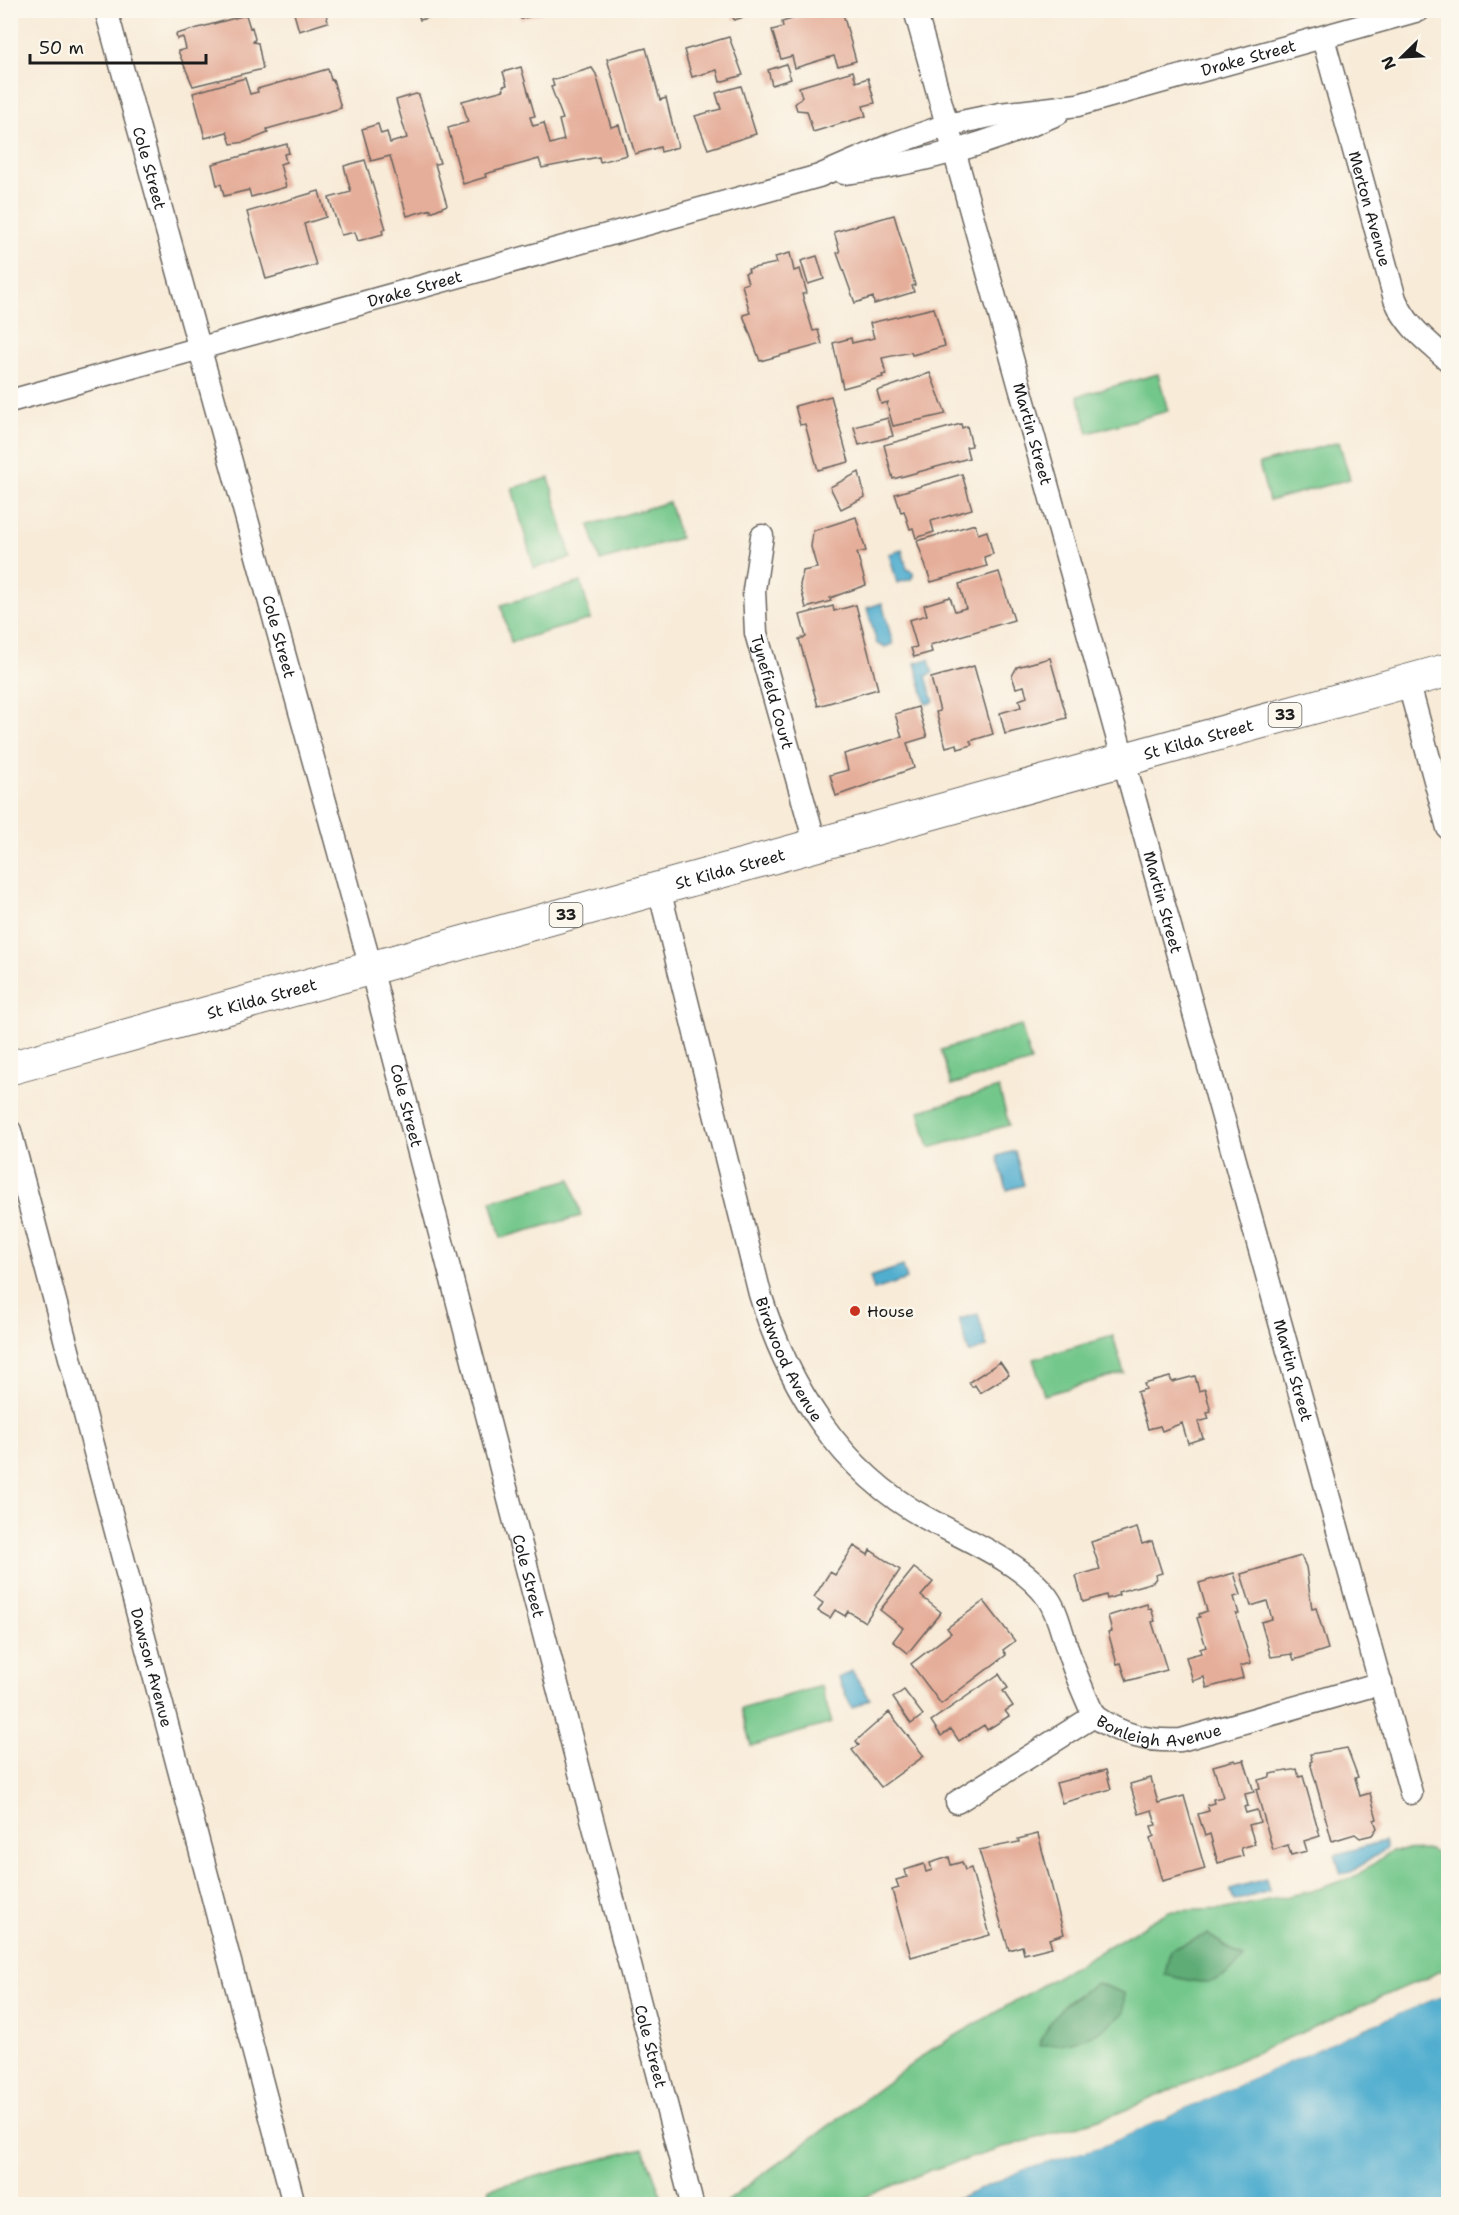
<svg xmlns="http://www.w3.org/2000/svg" width="1459" height="2215" font-family="'Shantell Sans',sans-serif">
<style>
.green{fill:#73c78b;stroke:#487254;stroke-width:1.5}
.forest{fill:#5eac77;stroke:#3d644a;stroke-width:1.5}
.water{fill:#51aecf;stroke:#366576;stroke-width:1.5}
.pier{fill:#f8ebd8}
.building{fill:#e5ae9a}
.lines{fill:none;stroke-linecap:round;stroke-linejoin:round}
.minor-casing{stroke:#69645e;stroke-width:25}
.primary-casing{stroke:#69645e;stroke-width:35}
.minor{stroke:#fff;stroke-width:22}
.primary{stroke:#fff;stroke-width:33}
.poi-dot{fill:#c8321e;stroke:#fbf7ec;stroke-width:2}
.labels{text-anchor:middle;stroke-width:5;stroke-linejoin:round;paint-order:stroke}
.shield{fill:#fbf7ec;stroke:#5f5e5a;stroke-width:1.5}
.shield-label{font-size:15px;font-weight:bold;fill:#1c1c1c}
.street-label{font-size:16px;fill:#1c1c1c;stroke:#fbf7ec}
.poi-label{font-size:16px;fill:#1c1c1c;stroke:#fbf7ec;text-anchor:start}
</style>
<rect width="100%" height="100%" fill="#fbf7ec"/>
<filter id="ink" filterUnits="userSpaceOnUse"><feTurbulence type="fractalNoise" baseFrequency=".0167" numOctaves="2"/><feDisplacementMap in="SourceGraphic" scale="12" xChannelSelector="R" yChannelSelector="G"/><feConvolveMatrix kernelMatrix="1 2 1 2 8 2 1 2 1" color-interpolation-filters="sRGB"/></filter>
<filter id="wash" filterUnits="userSpaceOnUse"><feTurbulence type="fractalNoise" baseFrequency=".008" numOctaves="4" result="noise"/><feDisplacementMap in="SourceGraphic" scale="24" xChannelSelector="R" yChannelSelector="G"/><feGaussianBlur stdDeviation="1.35" result="paint"/><feColorMatrix in="noise" values="0 0 0 0 0 0 0 0 0 0 0 0 0 0 0 0 0 1.4 0 .05"/><feComposite in="paint" operator="in"/></filter>
<g filter="url(#wash)">
<rect width="100%" height="100%" fill="#f8ebd8"/>
<path class="green" d="M 1158,374 L 1168,411 L 1088,433 L 1078,396 Z
M 1339,442 L 1350,479 L 1269,501 L 1259,464 Z
M 549,478 L 571,558 L 534,568 L 512,488 Z
M 669,502 L 680,538 L 600,561 L 589,525 Z
M 581,582 L 591,619 L 511,642 L 501,605 Z
M 1021,1025 L 1031,1062 L 951,1085 L 941,1050 Z
M 999,1088 L 1009,1125 L 929,1148 L 919,1111 Z
M 571,1179 L 581,1216 L 501,1238 L 491,1201 Z
M 1113,1336 L 1124,1373 L 1044,1395 L 1033,1359 Z
M 821,1686 L 832,1723 L 751,1746 L 741,1709 Z
M 1430,1850 L 1448,1862 L 1448,1968 L 1116,2114 L 931,2170 L 848,2204 L 723,2204 L 931,2050 L 1169,1911 L 1225,1909 L 1312,1891 L 1354,1877 L 1392,1851 Z
M 643,2148 L 665,2204 L 494,2204 L 489,2189 Z"/>
<path class="forest" d="M 1207,1934 L 1244,1958 C 1214,1991 1206,1983 1165,1975 L 1170,1950 Z
M 1097,1983 L 1124,1993 L 1124,2012 C 1097,2037 1076,2045 1039,2045 C 1055,2009 1063,2003 1097,1983 Z"/>
<path class="water" d="M 902,550 L 907,569 L 913,572 L 913,576 L 911,579 L 897,583 L 889,554 Z
M 882,603 L 893,644 L 885,647 L 877,644 L 867,608 Z
M 929,659 L 933,673 L 926,676 L 934,702 L 926,704 L 915,663 Z
M 1015,1151 L 1024,1185 L 1007,1190 L 997,1156 Z
M 903,1266 L 907,1279 L 874,1290 L 870,1277 Z
M 978,1314 L 987,1347 L 969,1353 L 959,1319 Z
M 852,1671 L 870,1699 L 852,1708 L 838,1678 Z
M 1384,1841 L 1386,1849 L 1351,1872 L 1341,1874 L 1335,1855 Z
M 1266,1879 L 1269,1891 L 1234,1901 L 1230,1889 Z
M 1448,1993 L 1448,2204 L 946,2204 L 1022,2170 L 1105,2145 L 1351,2034 Z"/>
<path class="pier" d="M 1448,1990 L 1448,1993 L 1351,2034 L 1105,2145 L 1022,2170 L 943,2204 L 1020,2167 L 1104,2142 L 1350,2031 Z"/>
<g id="blocks">
<path class="building" d="M 293,10 L 325,10 L 328,22 L 299,31 Z
M 417,10 L 451,10 L 451,11 L 420,20 Z
M 519,10 L 548,10 L 548,11 L 521,19 Z
M 731,10 L 764,10 L 764,11 L 734,20 Z
M 822,10 L 842,10 L 856,61 L 838,66 L 834,56 L 795,68 L 792,56 L 781,59 L 772,30 L 783,27 L 782,22 Z
M 246,15 L 250,28 L 252,27 L 255,39 L 253,42 L 258,43 L 263,69 L 193,86 L 178,51 L 186,49 L 183,37 L 177,39 L 176,34 Z
M 729,37 L 743,75 L 720,82 L 717,70 L 692,77 L 684,50 Z
M 646,48 L 660,100 L 666,98 L 678,147 L 661,152 L 660,147 L 635,154 L 607,59 Z
M 786,64 L 791,79 L 772,85 L 768,70 Z
M 521,67 L 535,116 L 530,117 L 533,126 L 544,123 L 550,144 L 564,140 L 559,120 L 563,119 L 551,87 L 554,86 L 552,80 L 592,68 L 596,74 L 611,127 L 619,125 L 627,155 L 600,162 L 599,157 L 542,168 L 539,159 L 485,174 L 486,177 L 463,184 L 448,128 L 468,122 L 462,101 L 504,90 L 503,86 L 507,85 L 503,72 Z
M 328,69 L 331,80 L 333,79 L 341,108 L 267,129 L 268,133 L 245,142 L 231,144 L 227,132 L 205,138 L 193,93 L 245,78 L 250,94 L 258,92 L 257,89 Z
M 853,71 L 856,82 L 868,78 L 875,103 L 863,106 L 866,116 L 813,132 L 807,111 L 797,110 L 795,104 L 802,97 L 799,87 Z
M 741,86 L 756,134 L 708,149 L 695,116 L 721,109 L 716,93 Z
M 416,94 L 419,95 L 440,163 L 435,164 L 447,205 L 431,212 L 431,209 L 407,216 L 390,156 L 371,161 L 362,129 L 378,124 L 381,134 L 387,132 L 390,143 L 407,138 L 396,100 Z
M 287,144 L 289,153 L 284,154 L 286,162 L 280,164 L 286,187 L 251,197 L 249,190 L 224,196 L 221,184 L 217,185 L 212,164 Z
M 365,160 L 386,229 L 382,230 L 383,234 L 358,241 L 355,232 L 341,235 L 329,198 L 351,192 L 344,166 Z
M 319,191 L 326,217 L 304,224 L 316,265 L 266,279 L 247,212 Z
M 894,215 L 915,285 L 912,286 L 914,292 L 874,304 L 873,297 L 855,303 L 837,253 L 840,252 L 834,232 Z
M 790,253 L 794,271 L 800,269 L 807,293 L 802,294 L 813,331 L 818,330 L 822,344 L 760,361 L 743,315 L 750,313 L 742,285 L 748,283 L 745,273 L 749,272 L 748,269 L 777,263 L 775,257 Z
M 817,256 L 824,279 L 808,284 L 801,261 Z
M 934,308 L 945,346 L 912,355 L 911,352 L 882,358 L 886,374 L 882,375 L 883,377 L 843,388 L 833,343 L 851,338 L 852,343 L 874,338 L 870,323 Z
M 930,373 L 946,414 L 893,426 L 887,405 L 888,402 L 881,404 L 877,391 Z
M 831,396 L 849,462 L 818,470 L 805,424 L 800,425 L 795,406 Z
M 888,418 L 893,436 L 859,445 L 854,427 Z
M 961,424 L 962,428 L 967,426 L 972,446 L 966,447 L 969,458 L 893,479 L 884,445 Z
M 859,472 L 865,497 L 841,509 L 830,487 Z
M 962,474 L 972,509 L 931,521 L 934,532 L 916,538 L 913,528 L 910,529 L 904,511 L 901,512 L 895,494 Z
M 856,517 L 866,551 L 857,553 L 866,585 L 830,598 L 831,601 L 806,608 L 800,585 L 803,571 L 817,568 L 811,547 L 813,531 Z
M 975,524 L 978,534 L 987,531 L 993,554 L 984,557 L 987,566 L 931,582 L 917,541 Z
M 999,572 L 1014,620 L 930,645 L 932,652 L 914,657 L 911,648 L 917,647 L 909,620 L 927,615 L 924,605 L 950,597 L 955,611 L 966,608 L 959,584 Z
M 856,605 L 878,689 L 818,706 L 799,639 L 806,637 L 800,615 L 833,606 L 834,611 Z
M 1050,658 L 1067,718 L 1005,734 L 1000,713 L 1021,707 L 1019,700 L 1027,697 L 1024,686 L 1016,688 L 1012,676 L 1017,667 Z
M 974,666 L 993,734 L 970,741 L 972,745 L 958,749 L 957,744 L 946,747 L 936,712 L 940,711 L 931,678 Z
M 918,707 L 927,737 L 907,743 L 914,768 L 836,796 L 830,775 L 848,770 L 844,754 L 902,737 L 895,714 Z
M 1000,1362 L 1009,1375 L 980,1393 L 975,1385 L 972,1387 L 969,1382 Z
M 1195,1376 L 1199,1391 L 1205,1389 L 1211,1412 L 1207,1413 L 1209,1419 L 1198,1422 L 1203,1438 L 1188,1443 L 1182,1423 L 1162,1431 L 1160,1426 L 1148,1429 L 1137,1392 L 1146,1389 L 1144,1384 L 1170,1377 L 1172,1382 Z
M 1137,1528 L 1142,1544 L 1152,1541 L 1162,1573 L 1155,1575 L 1156,1578 L 1153,1582 L 1118,1592 L 1119,1595 L 1107,1599 L 1106,1595 L 1083,1602 L 1076,1576 L 1100,1569 L 1091,1542 Z
M 854,1546 L 868,1555 L 870,1550 L 900,1570 L 865,1622 L 848,1611 L 845,1616 L 835,1610 L 830,1618 L 818,1611 L 823,1603 L 814,1597 L 830,1572 L 835,1575 Z
M 1301,1556 L 1306,1567 L 1312,1609 L 1316,1608 L 1328,1649 L 1294,1660 L 1292,1654 L 1271,1657 L 1261,1622 L 1272,1619 L 1267,1601 L 1251,1606 L 1241,1574 Z
M 914,1568 L 933,1582 L 921,1596 L 941,1612 L 908,1653 L 893,1641 L 903,1628 L 880,1610 Z
M 1234,1573 L 1241,1595 L 1234,1597 L 1239,1614 L 1236,1614 L 1251,1663 L 1240,1666 L 1243,1678 L 1207,1688 L 1204,1677 L 1193,1681 L 1186,1657 L 1201,1653 L 1200,1649 L 1206,1647 L 1197,1618 L 1200,1617 L 1199,1614 L 1207,1611 L 1199,1583 Z
M 984,1601 L 1015,1641 L 1003,1650 L 1006,1655 L 941,1704 L 911,1664 L 951,1633 L 947,1628 Z
M 1147,1604 L 1148,1609 L 1151,1608 L 1155,1621 L 1152,1622 L 1167,1670 L 1127,1681 L 1121,1663 L 1117,1664 L 1108,1632 L 1112,1631 L 1108,1616 Z
M 999,1674 L 1008,1688 L 1003,1691 L 1013,1706 L 1005,1711 L 1009,1716 L 987,1730 L 984,1725 L 959,1741 L 951,1729 L 941,1736 L 931,1721 Z
M 904,1690 L 923,1715 L 911,1724 L 893,1698 Z
M 889,1712 L 924,1756 L 881,1787 L 852,1750 L 859,1745 L 856,1741 Z
M 1347,1748 L 1358,1777 L 1355,1778 L 1360,1796 L 1370,1793 L 1377,1819 L 1374,1820 L 1377,1828 L 1372,1835 L 1360,1838 L 1355,1834 L 1332,1841 L 1310,1762 L 1312,1761 L 1310,1754 Z
M 1235,1760 L 1236,1762 L 1244,1760 L 1254,1792 L 1245,1794 L 1248,1806 L 1244,1807 L 1246,1813 L 1257,1810 L 1260,1822 L 1249,1825 L 1255,1844 L 1241,1848 L 1243,1856 L 1218,1863 L 1210,1834 L 1205,1836 L 1198,1814 L 1209,1811 L 1207,1805 L 1214,1803 L 1213,1799 L 1223,1797 L 1213,1766 Z
M 1297,1769 L 1299,1777 L 1303,1776 L 1320,1836 L 1304,1841 L 1307,1851 L 1291,1855 L 1288,1845 L 1273,1850 L 1256,1789 L 1260,1788 L 1258,1780 L 1270,1777 L 1270,1774 Z
M 1106,1770 L 1111,1789 L 1062,1803 L 1056,1783 Z
M 1151,1778 L 1158,1803 L 1184,1796 L 1205,1869 L 1162,1881 L 1150,1838 L 1154,1836 L 1151,1826 L 1156,1825 L 1152,1810 L 1139,1814 L 1130,1784 Z
M 1038,1834 L 1064,1934 L 1049,1939 L 1052,1947 L 1024,1954 L 1022,1946 L 1009,1950 L 979,1850 L 1019,1842 L 1018,1839 Z
M 949,1857 L 951,1865 L 962,1862 L 965,1870 L 971,1868 L 990,1935 L 911,1957 L 892,1890 L 899,1888 L 896,1880 L 907,1877 L 905,1870 L 924,1864 L 926,1872 L 932,1870 L 930,1863 Z"/>
</g>
</g>
<g filter="url(#ink)">
<use href="#blocks" fill-opacity="0" stroke="#69645e" stroke-width="1.5"/>
<g class="lines">
<defs>
<g id="minor">
<path id="s1" d="M 106,10 L 371,968 L 692,2204"/>
<path id="s2" d="M 915,10 L 1411,1793"/>
<path id="s3" d="M 1323,38 L 1395,299 C 1407,327 1426,340 1448,360"/>
<path d="M 844,173 C 920,164 987,145 1057,114"/>
<path id="s4" d="M 10,401 L 819,176 L 893,144 L 947,125 L 1000,114 L 1078,105 L 1419,10"/>
<path id="s5" d="M 762,536 L 754,590 L 756,633 L 816,846"/>
<path d="M 1408,681 L 1448,828"/>
<path id="s6" d="M 659,889 L 760,1294 C 788,1386 840,1471 926,1518 C 964,1539 1022,1562 1047,1597 C 1058,1612 1061,1631 1067,1648 C 1074,1671 1084,1694 1094,1716"/>
<path id="s7" d="M 10,1131 L 294,2204"/>
<path id="s8" d="M 957,1802 L 1094,1716 C 1121,1735 1148,1742 1181,1740 L 1381,1683"/>
</g>
<g id="primary">
<path id="s9" d="M 10,1068 L 1448,670"/>
</g>
</defs>
<use href="#minor" class="minor-casing"/>
<use href="#primary" class="primary-casing"/>
<use href="#minor" class="minor"/>
<use href="#primary" class="primary"/>
</g>
</g>
<circle class="poi-dot" cx="855" cy="1311" r="6"/>
<g class="labels">
<g class="shield">
<rect x="1268.5" y="703" width="33" height="24" rx="4.5"/>
<rect x="549.5" y="903" width="33" height="24" rx="4.5"/>
</g>
<g class="shield-label">
<text x="1285" y="720">33</text>
<text x="566" y="920">33</text>
</g>
<g class="street-label">
<text dy="6" stroke="none"><textPath href="#s4" startOffset="1287">Drake Street</textPath></text>
<text dy="6" stroke="none"><textPath href="#s1" startOffset="164">Cole Street</textPath></text>
<text dy="6" stroke="none"><textPath href="#s3" startOffset="177">Merton Avenue</textPath></text>
<text dy="6" stroke="none"><textPath href="#s4" startOffset="420">Drake Street</textPath></text>
<text dy="6" stroke="none"><textPath href="#s2" startOffset="440">Martin Street</textPath></text>
<text dy="6" stroke="none"><textPath href="#s1" startOffset="650">Cole Street</textPath></text>
<text dy="6" stroke="none"><textPath href="#s5" startOffset="159">Tynefield Court</textPath></text>
<text dy="6" stroke="none"><textPath href="#s9" startOffset="1233">St Kilda Street</textPath></text>
<text dy="6" stroke="none"><textPath href="#s9" startOffset="747">St Kilda Street</textPath></text>
<text dy="6" stroke="none"><textPath href="#s2" startOffset="926">Martin Street</textPath></text>
<text dy="6" stroke="none"><textPath href="#s9" startOffset="261">St Kilda Street</textPath></text>
<text dy="6" stroke="none"><textPath href="#s1" startOffset="1136">Cole Street</textPath></text>
<text dy="6" stroke="none"><textPath href="#s6" startOffset="489">Birdwood Avenue</textPath></text>
<text dy="6" stroke="none"><textPath href="#s2" startOffset="1412">Martin Street</textPath></text>
<text dy="6" stroke="none"><textPath href="#s1" startOffset="1622">Cole Street</textPath></text>
<text dy="6" stroke="none"><textPath href="#s7" startOffset="555">Dawson Avenue</textPath></text>
<text dy="6" stroke="none"><textPath href="#s8" startOffset="231">Bonleigh Avenue</textPath></text>
<text dy="6" stroke="none"><textPath href="#s1" startOffset="2108">Cole Street</textPath></text>
</g>
<g class="poi-label">
<text x="867" y="1317">House</text>
</g>
</g>
<rect width="1459" height="2215" fill="none" stroke="#fbf7ec" stroke-width="36"/>
<g transform="translate(1402 57) rotate(246)" stroke="#fbf7ec" stroke-width="4.5" paint-order="stroke">
<path d="M0-4.5L10 22L0 15L-10 22Z" fill="#1c1c1c"/>
<text y="-9" font-size="16" font-weight="bold" text-anchor="middle" fill="#1c1c1c">N</text>
</g>
<path d="M30 54v9h176v-9" fill="none" stroke="#1c1c1c" stroke-width="3"/>
<text x="39" y="54" font-size="18" fill="#1c1c1c" stroke="#fbf7ec" stroke-width="4.5" paint-order="stroke">50 m</text>
</svg>
